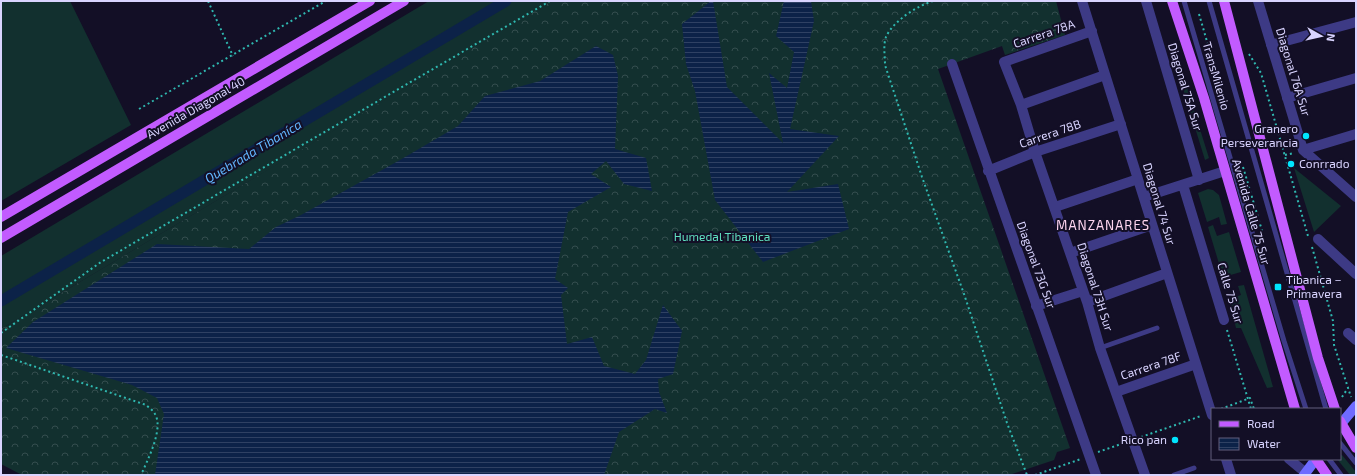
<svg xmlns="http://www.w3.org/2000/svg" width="1357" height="476" font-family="'Exo 2',sans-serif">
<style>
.grass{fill:#12302f}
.forest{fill:url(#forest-crowns)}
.water{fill:url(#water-rules)}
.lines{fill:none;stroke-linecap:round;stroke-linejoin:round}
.canal{stroke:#0c2248;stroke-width:11}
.path{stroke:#2fb8b0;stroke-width:2;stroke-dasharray:2 3;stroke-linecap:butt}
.lane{stroke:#3d3a85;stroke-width:5}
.street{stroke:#3d3a85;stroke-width:10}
.secondary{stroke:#6f6bff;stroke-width:10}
.primary{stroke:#c25bff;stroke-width:10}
.poi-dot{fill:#00e5ff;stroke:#130f26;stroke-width:1.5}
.labels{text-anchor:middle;stroke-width:4;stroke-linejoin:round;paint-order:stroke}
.street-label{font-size:12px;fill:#d9d4ff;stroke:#130f26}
.poi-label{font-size:12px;fill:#d9d4ff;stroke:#130f26;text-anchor:end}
.park-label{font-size:12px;fill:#5fe0c0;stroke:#130f26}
.water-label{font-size:13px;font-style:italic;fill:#62b6ff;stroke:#130f26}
.neighbourhood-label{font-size:13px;letter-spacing:1px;fill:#ffd6f0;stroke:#130f26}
</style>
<defs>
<pattern id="forest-crowns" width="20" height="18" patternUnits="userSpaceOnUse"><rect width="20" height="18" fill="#12302f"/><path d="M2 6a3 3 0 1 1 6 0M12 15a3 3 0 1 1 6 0" fill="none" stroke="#344d4e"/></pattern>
<pattern id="water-rules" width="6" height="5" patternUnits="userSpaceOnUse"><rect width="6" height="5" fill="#0c2248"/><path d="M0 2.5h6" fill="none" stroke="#2f4163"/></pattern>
</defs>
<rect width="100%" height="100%" fill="#130f26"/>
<path class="grass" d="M 1,1 L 70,1 L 131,125 L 1,201 Z
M 429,1 L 552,1 L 1,329 L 1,256 Z
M 1184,78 L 1209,158 L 1205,160 L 1180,79 Z
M 1294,168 L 1341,206 L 1314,232 Z
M 1208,189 L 1213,190 L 1219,195 L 1227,224 L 1221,225 L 1219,217 L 1207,222 L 1198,193 Z
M 1213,225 L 1217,236 L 1229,232 L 1241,272 L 1227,276 L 1230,285 L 1226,287 L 1208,227 Z
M 1244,285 L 1273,387 L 1267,388 L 1241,328 L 1236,328 L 1229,299 L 1241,295 L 1238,286 Z
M 1342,455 L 1356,472 L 1356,475 L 1350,475 L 1337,459 L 1340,459 L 1340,456 Z"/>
<path class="forest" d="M 551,1 L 1056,1 L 1065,35 L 1005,55 L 1002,46 L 938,69 L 1070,448 L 1057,452 L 1054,460 L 1009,475 L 22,475 L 1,464 L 1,329 Z"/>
<path class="water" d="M 711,1 L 713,1 L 727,87 L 783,143 L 769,73 L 787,88 L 794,52 L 776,36 L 784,1 L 811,1 L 814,21 L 790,129 L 839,136 L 787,192 L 838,184 L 849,229 L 763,262 L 715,200 L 695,91 L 686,64 L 682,24 Z
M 596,46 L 613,55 L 618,76 L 615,149 L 646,158 L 652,191 L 624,184 L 606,161 L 591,174 L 611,187 L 568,212 L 555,279 L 568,288 L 561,295 L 567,344 L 592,337 L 604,366 L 635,374 L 646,360 L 663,305 L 682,331 L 673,374 L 658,379 L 659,392 L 667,413 L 655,409 L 619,432 L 604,475 L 155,475 L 164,414 L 157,398 L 132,385 L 6,348 L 33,322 L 157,244 L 249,249 L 276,227 L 301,215 L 400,160 L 458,126 L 485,96 L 540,81 Z"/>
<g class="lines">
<path class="canal" d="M 1,301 L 506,1"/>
<path class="path" d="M 208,1 L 233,56
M 933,1 C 917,6 893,21 886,37 C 883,45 885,56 885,65 L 922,177 L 964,294 L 1007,423 L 1027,475
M 1199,14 L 1213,62
M 1249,54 L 1261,73 L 1308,236
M 139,109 L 326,1
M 1285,155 L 1294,153
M 1243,167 L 1263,234
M 1312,247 L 1333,321 L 1334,345 L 1351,397
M 1227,330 L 1251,409
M 1,333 L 101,262 L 550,1
M 1,355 L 146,405 C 149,408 153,410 155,414 C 164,429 147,461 141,475
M 1342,397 L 1348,388
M 1221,409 L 1250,398 L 1254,409
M 1141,437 L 1201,416
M 1098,452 L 1124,443
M 1035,475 L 1081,459"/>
<path class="lane" d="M 1184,1 L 1284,341 L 1306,409
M 1209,1 L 1326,409
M 1100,348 L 1157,328
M 1340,443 L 1356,463
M 1329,459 L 1341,475
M 1174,475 L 1194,468"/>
<path class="street" d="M 1082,1 L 1212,415
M 1146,1 L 1199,180
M 1258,1 L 1303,150
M 1092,31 L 1004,62 L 1021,105 L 1035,152 L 1087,302 L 1100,348 L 1145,475
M 1271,45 L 1356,22
M 952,64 L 1096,475
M 1287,98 L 1356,78
M 1021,105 L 1105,75
M 1303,150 L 1356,197
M 1303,150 L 1356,134
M 988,171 L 1035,152 L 1121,124
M 1183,185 L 1224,320
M 1144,197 L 1225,171
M 1055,207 L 1138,179
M 1318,239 L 1356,274
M 1070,253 L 1152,225
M 1087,302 L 1167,273
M 1036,306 L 1083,291
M 1348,333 L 1356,340
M 1116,392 L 1196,364
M 1226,459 L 1231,475
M 1289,459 L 1306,473"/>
<path class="secondary" d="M 1340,425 L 1356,406
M 1304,475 L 1316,459"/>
<path class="primary" d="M 1172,1 L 1204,98 L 1295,409
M 1224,1 L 1318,358 L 1335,409
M 1,217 L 370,1
M 1,238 L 404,1
M 1340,421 L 1356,448
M 1316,459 L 1327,475"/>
</g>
<g class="poi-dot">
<circle cx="1306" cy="136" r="4"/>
<circle cx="1291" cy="164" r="4"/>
<rect x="1274" y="283" width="8" height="8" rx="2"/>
<circle cx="1175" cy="440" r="4"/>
</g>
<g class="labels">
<g class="street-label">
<text transform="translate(1044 34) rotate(-19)" y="4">Carrera 78A</text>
<text transform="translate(1293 72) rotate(73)" y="4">Diagonal 76A Sur</text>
<text transform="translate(1216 76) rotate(74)" y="4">TransMilenio</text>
<text transform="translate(1185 87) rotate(73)" y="4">Diagonal 75A Sur</text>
<text transform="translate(196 108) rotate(-30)" y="4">Avenida Diagonal 40</text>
<text transform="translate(1050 134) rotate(-19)" y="4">Carrera 78B</text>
<text transform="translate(1159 204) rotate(73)" y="4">Diagonal 74 Sur</text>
<text transform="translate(1251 212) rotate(74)" y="4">Avenida Calle 75 Sur</text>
<text transform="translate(1036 265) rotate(70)" y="4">Diagonal 73G Sur</text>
<text transform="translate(1095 287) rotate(72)" y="4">Diagonal 73H Sur</text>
<text transform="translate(1230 293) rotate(73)" y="4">Calle 75 Sur</text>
<text transform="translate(1151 366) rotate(-19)" y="4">Carrera 78F</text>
</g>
<g class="poi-label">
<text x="1298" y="133">Granero<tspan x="1298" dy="14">Perseverancia</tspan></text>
<text x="1299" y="168" text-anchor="start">Conrrado</text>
<text x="1286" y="284" text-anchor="start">Tibanica –<tspan x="1286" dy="14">Primavera</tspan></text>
<text x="1167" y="444">Rico pan</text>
</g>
<g class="park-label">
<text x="722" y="241">Humedal Tibanica</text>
</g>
<g class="water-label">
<text transform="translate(253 151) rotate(-31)" y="5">Quebrada Tibaníca</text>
</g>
<g class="neighbourhood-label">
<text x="1103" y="230">MANZANARES</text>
</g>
</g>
<rect width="1357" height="476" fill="none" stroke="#d9d4ff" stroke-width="4"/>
<rect x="1211" y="408" width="130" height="52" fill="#130f26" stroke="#625e7d"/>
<rect x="1219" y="421" width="20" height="6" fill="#c25bff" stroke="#625e7d"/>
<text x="1247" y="428" font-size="12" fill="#d9d4ff">Road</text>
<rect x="1219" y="438" width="20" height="12" fill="url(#water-rules)" stroke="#625e7d"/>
<text x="1247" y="448" font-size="12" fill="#d9d4ff">Water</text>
<g transform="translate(1321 36) rotate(98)" stroke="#130f26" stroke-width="3" paint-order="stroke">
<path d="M0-3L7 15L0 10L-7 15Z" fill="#d9d4ff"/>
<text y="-6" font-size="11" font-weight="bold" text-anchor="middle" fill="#d9d4ff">N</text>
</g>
</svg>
